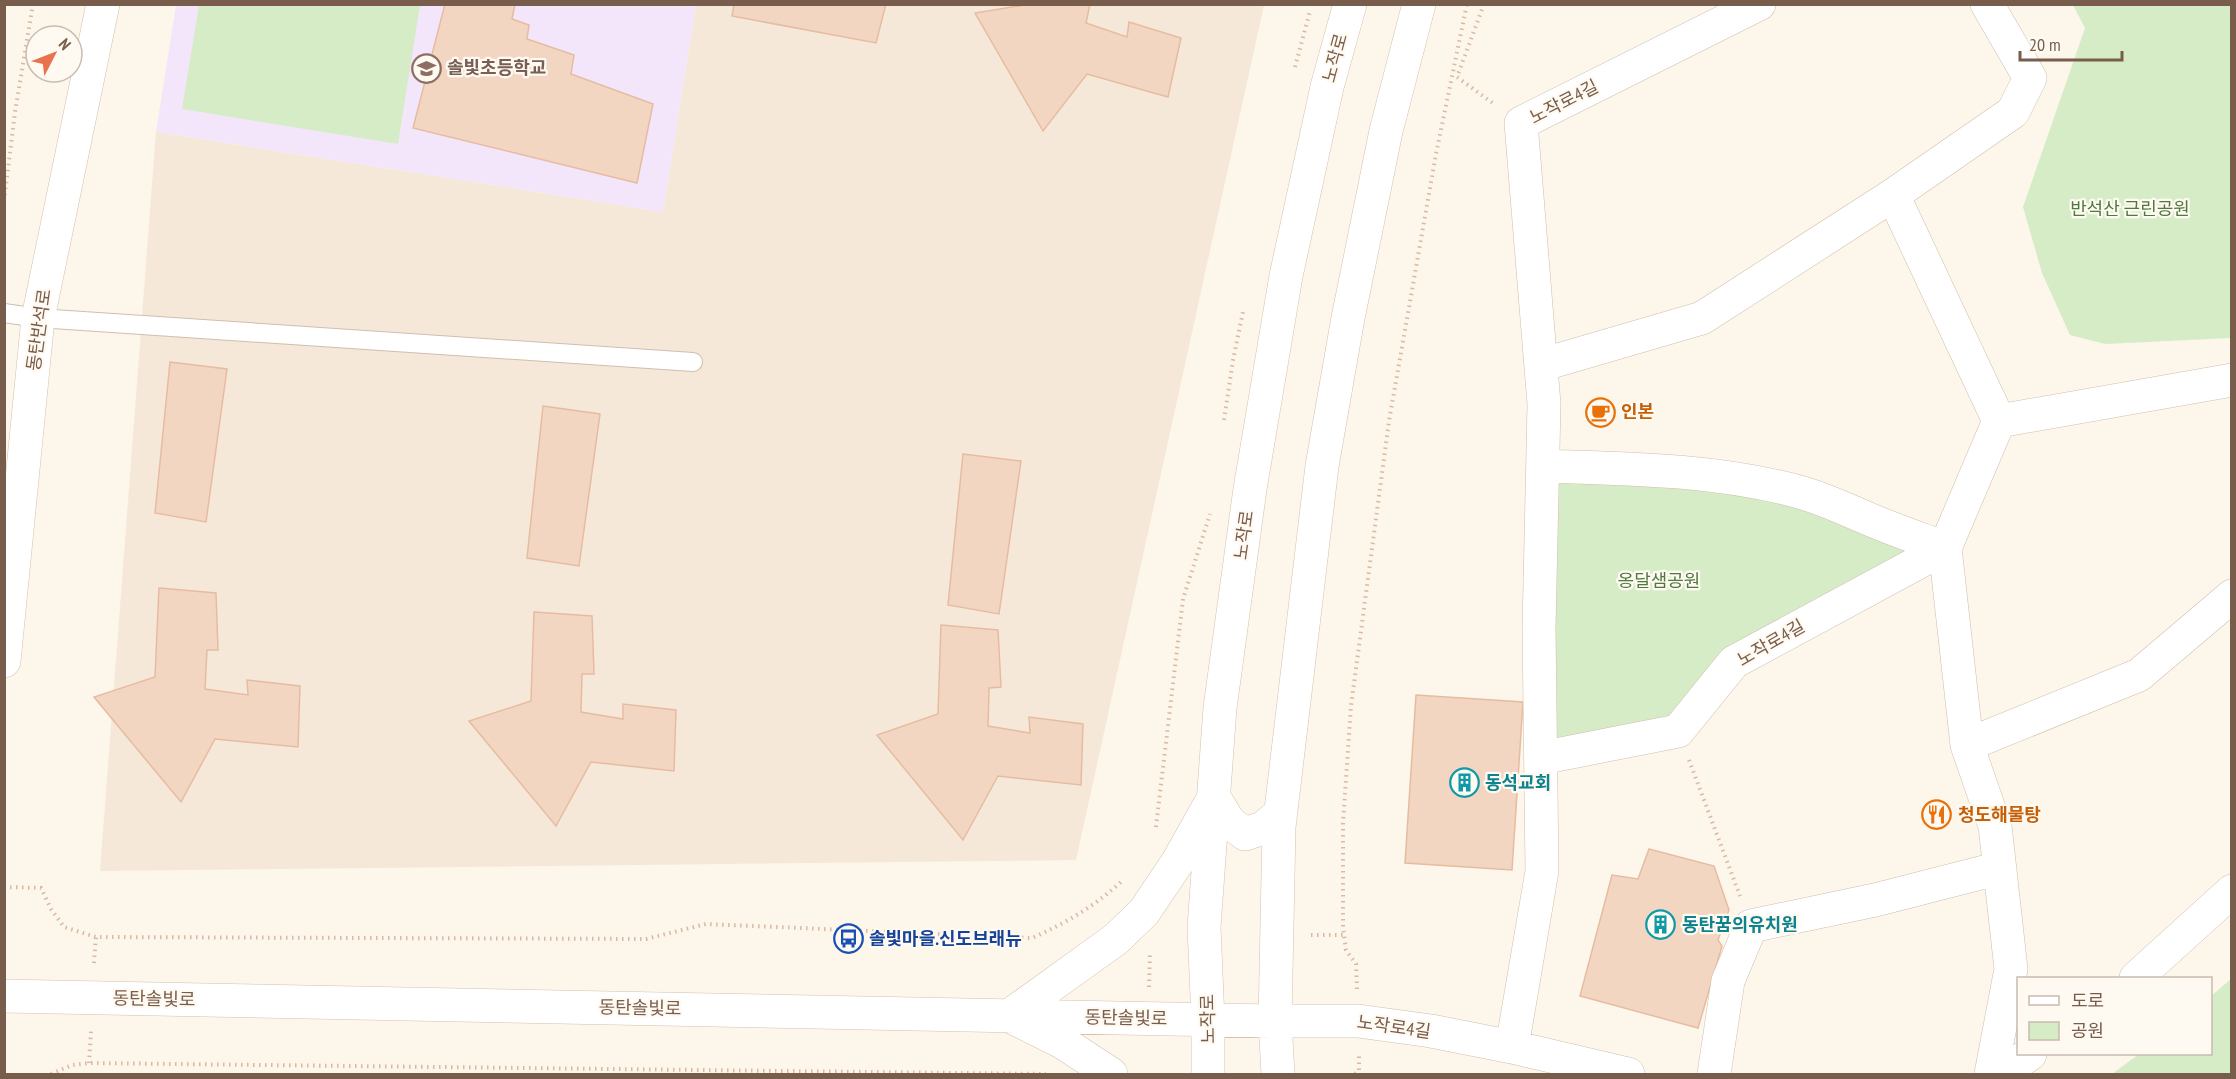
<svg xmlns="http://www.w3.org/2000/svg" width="2236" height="1079" font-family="'PT Sans Narrow','Noto Sans KR',sans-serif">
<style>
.residential{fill:#f5e8d8}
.education{fill:#f3e6fa}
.green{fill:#d6ecc7}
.building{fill:#f3d6c1;stroke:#e6bca1;stroke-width:1.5}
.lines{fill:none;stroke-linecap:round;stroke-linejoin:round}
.lane-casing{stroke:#d0beae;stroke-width:20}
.street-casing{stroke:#d0beae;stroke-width:34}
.secondary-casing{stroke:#d6c0ae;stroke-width:34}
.path{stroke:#d9b9a3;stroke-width:4;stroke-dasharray:1.5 4.5;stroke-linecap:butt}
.lane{stroke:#fff;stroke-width:18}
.street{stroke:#fff;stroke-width:33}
.secondary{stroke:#fff;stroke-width:33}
.labels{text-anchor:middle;stroke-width:4.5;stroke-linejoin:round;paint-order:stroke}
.street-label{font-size:18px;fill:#795d4c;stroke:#fffaf1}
.education-label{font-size:18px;font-weight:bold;fill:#785e54;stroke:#fffaf1;text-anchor:start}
.park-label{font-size:18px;fill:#507941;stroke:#fffaf1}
.food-label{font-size:18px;font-weight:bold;fill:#c56008;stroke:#fffaf1;text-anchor:start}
.culture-label{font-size:18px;font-weight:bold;fill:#0d838f;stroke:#fffaf1;text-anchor:start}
.transit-label{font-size:18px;font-weight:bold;fill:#164399;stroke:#fffaf1;text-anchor:start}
</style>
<rect width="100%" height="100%" fill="#fdf6ea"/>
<path class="residential" d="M 696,5 L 1264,5 L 1076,860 L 100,871 L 156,132 L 663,212 Z"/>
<path class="education" d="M 176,5 L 696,5 L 663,212 L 156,132 Z"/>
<path class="green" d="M 199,5 L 420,5 L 398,144 L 182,109 Z
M 2073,5 L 2231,5 L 2231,338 L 2105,344 L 2070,335 L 2042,273 L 2023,207 L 2085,28 Z
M 1552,472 L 1732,482 L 1933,549 L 1734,657 L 1680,723 L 1550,748 Z
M 2231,979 L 2231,1074 L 2112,1074 L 2139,1054 L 2210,1054 L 2211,996 Z"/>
<path class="building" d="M 445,4 L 515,4 L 512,19 L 529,25 L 527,39 L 574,55 L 571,74 L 653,104 L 637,183 L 413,128 Z
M 734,4 L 886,4 L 876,43 L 732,16 Z
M 1031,4 L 1090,4 L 1086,23 L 1127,37 L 1129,22 L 1181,38 L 1168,97 L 1087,74 L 1043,131 L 975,13 Z
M 170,362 L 227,369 L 206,522 L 155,513 Z
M 543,406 L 600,414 L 579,566 L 527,558 Z
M 963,454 L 1021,461 L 999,614 L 948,605 Z
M 159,588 L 216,593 L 218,650 L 207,650 L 205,689 L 248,695 L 247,680 L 300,686 L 298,747 L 215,739 L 181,802 L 94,697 L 155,677 Z
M 534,612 L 592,616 L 594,674 L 582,674 L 581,712 L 623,719 L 623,704 L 676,710 L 674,771 L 591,762 L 556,826 L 469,721 L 531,701 Z
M 941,625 L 998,630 L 1001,687 L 989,688 L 988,726 L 1030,733 L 1029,717 L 1083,724 L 1081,785 L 998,776 L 963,840 L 877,735 L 938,714 Z
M 1416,695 L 1523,702 L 1512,870 L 1405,863 Z
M 1649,849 L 1714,866 L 1729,910 L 1718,940 L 1722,946 L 1698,1028 L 1580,996 L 1612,875 L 1638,879 Z"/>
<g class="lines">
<defs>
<path id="lane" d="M 4,313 L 38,318 L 693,362"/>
<path id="street" d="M 1987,4 L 2030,78 L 2013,112 L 1893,195 L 1999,421 L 2232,380
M 1541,365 L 1702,318 L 1893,195
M 1543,466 C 1629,469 1708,469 1792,490 C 1818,496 1840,507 1864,517 C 1891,529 1918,538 1945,548 L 1999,421
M 1967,745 L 2139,675 L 2232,596
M 1541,758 L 1678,731 L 1734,662 L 1945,548 L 1967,745 L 1995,826 L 2011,969 L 1991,1074
M 2136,978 L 2232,891
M 1275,1021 L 1358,1021 L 1431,1031 L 1512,1047 L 1628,1074
M 1512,1047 L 1542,871 L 1539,628 L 1544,404 L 1521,123 L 1759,4
M 1714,1074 L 1728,981 L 1751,926 L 1875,900 L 2000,868
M 2000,1074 L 2030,1054"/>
<path id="secondary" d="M 4,661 L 38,318 L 103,4
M 1214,797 L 1229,822 L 1245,834 L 1263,828 L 1280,814
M 4,996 L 1275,1021
M 1009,1016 L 1116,939 L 1144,912 L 1177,863 L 1209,806
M 1016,1019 L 1062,1042 L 1111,1074
M 1208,1074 L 1208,1020 L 1204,927 L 1220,708 L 1250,489 L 1286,276 L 1327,87 L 1350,4
M 1278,1074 L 1275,1021 L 1279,827 L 1322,466 L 1348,318 L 1386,131 L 1419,4"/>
</defs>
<use href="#lane" class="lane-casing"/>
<use href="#street" class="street-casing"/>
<use href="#secondary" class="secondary-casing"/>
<path class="path" d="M 1484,4 L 1457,77 L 1494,104
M 1295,67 L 1310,11
M 4,201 L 15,112 L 33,4
M 1224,420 L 1233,360 L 1243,312
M 1689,760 L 1740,896
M 1156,827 L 1183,599 L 1210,514
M 4,887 L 41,888 L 51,909 L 64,927 L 96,937 L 646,939 L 706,924 L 1032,938 C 1066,923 1095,906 1122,881
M 1311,935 L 1344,935
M 94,963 L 96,937
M 1149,987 L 1150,952
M 1357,989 L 1356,964 L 1346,950 L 1343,927 L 1343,823 L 1351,706 L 1389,421 L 1436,154 L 1467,4
M 89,1063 L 91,1031
M 51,1074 L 72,1065 L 89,1063 L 1046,1074
M 1355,1074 L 1359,1071 L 1359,1053"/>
<use href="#lane" class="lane"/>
<use href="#street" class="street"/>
<use href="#secondary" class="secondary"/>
</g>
<defs>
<symbol id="school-ring" viewBox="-11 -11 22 22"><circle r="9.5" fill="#fffaf1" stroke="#8d6e63" stroke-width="1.5"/><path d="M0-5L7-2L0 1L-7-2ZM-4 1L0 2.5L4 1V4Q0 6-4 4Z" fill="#8d6e63"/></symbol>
<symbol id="cafe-ring" viewBox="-11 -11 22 22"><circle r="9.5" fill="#fffaf1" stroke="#e8710a" stroke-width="1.5"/><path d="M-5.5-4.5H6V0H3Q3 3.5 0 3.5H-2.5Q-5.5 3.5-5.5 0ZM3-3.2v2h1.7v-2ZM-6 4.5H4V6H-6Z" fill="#e8710a"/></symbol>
<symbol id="building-ring" viewBox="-11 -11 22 22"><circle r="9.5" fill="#fffaf1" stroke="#0f9aa8" stroke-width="1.5"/><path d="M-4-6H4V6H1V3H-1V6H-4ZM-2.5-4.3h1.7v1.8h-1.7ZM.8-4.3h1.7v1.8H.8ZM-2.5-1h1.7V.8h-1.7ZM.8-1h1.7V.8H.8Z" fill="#0f9aa8"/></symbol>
<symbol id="restaurant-ring" viewBox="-11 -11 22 22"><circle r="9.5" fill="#fffaf1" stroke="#e8710a" stroke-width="1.5"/><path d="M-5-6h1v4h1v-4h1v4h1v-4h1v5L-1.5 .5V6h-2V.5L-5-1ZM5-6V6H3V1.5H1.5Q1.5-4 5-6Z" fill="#e8710a"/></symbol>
<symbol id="bus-ring" viewBox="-11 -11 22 22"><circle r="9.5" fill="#fffaf1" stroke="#1a4fb4" stroke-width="1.5"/><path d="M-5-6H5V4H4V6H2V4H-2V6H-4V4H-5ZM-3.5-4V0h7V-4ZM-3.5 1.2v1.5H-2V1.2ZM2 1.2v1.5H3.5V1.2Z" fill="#1a4fb4"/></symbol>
</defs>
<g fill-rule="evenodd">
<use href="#school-ring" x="410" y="52" width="33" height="33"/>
<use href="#cafe-ring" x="1584" y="396" width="33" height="33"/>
<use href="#building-ring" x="1448" y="766" width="33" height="33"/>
<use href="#restaurant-ring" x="1920" y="798" width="33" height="33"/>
<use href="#building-ring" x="1644" y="908" width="33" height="33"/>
<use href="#bus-ring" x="832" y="922" width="33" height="33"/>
</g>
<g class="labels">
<g class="street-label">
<text transform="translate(1335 58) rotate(-75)" y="6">노작로</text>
<text transform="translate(1564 102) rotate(-27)" y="6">노작로4길</text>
<text transform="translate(39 330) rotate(-82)" y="6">동탄반석로</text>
<text transform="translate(1244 535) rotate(-82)" y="6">노작로</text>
<text transform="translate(1771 643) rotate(-30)" y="6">노작로4길</text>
<text transform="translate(154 999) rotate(1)" y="6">동탄솔빛로</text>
<text transform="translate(640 1008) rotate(1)" y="6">동탄솔빛로</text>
<text transform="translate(1126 1018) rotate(1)" y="6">동탄솔빛로</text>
<text transform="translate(1208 1019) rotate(-91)" y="6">노작로</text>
<text transform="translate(1394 1027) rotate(8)" y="6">노작로4길</text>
</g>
<g class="education-label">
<text x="447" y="74">솔빛초등학교</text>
</g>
<g class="park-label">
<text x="2130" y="215">반석산 근린공원</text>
<text x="1659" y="587">옹달샘공원</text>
</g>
<g class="food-label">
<text x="1621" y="418">인본</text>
<text x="1958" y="821">청도해물탕</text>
</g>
<g class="culture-label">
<text x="1485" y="789">동석교회</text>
<text x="1682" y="931">동탄꿈의유치원</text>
</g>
<g class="transit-label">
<text x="869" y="945">솔빛마을.신도브래뉴</text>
</g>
</g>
<rect width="2236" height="1079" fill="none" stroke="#795d4c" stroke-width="12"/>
<rect x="2017" y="977" width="195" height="78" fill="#fffaf1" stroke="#c9bbaf" stroke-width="1.5"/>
<rect x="2029" y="996" width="30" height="9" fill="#ffffff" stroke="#c9bbaf" stroke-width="1.5"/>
<text x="2071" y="1007" font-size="18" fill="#795d4c">도로</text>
<rect x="2029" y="1022" width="30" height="18" fill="#d6ecc7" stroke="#c9bbaf" stroke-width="1.5"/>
<text x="2071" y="1037" font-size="18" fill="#795d4c">공원</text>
<g transform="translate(54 54) rotate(48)"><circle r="28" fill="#fffaf1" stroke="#c9bbaf" stroke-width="1.5"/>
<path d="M0-4.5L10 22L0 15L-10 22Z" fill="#e8734e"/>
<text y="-9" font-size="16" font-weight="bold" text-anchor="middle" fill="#795d4c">N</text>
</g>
<path d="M2020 51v9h102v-9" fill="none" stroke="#795d4c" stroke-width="3"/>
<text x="2029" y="51" font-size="18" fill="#795d4c" stroke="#fffaf1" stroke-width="4.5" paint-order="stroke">20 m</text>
</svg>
